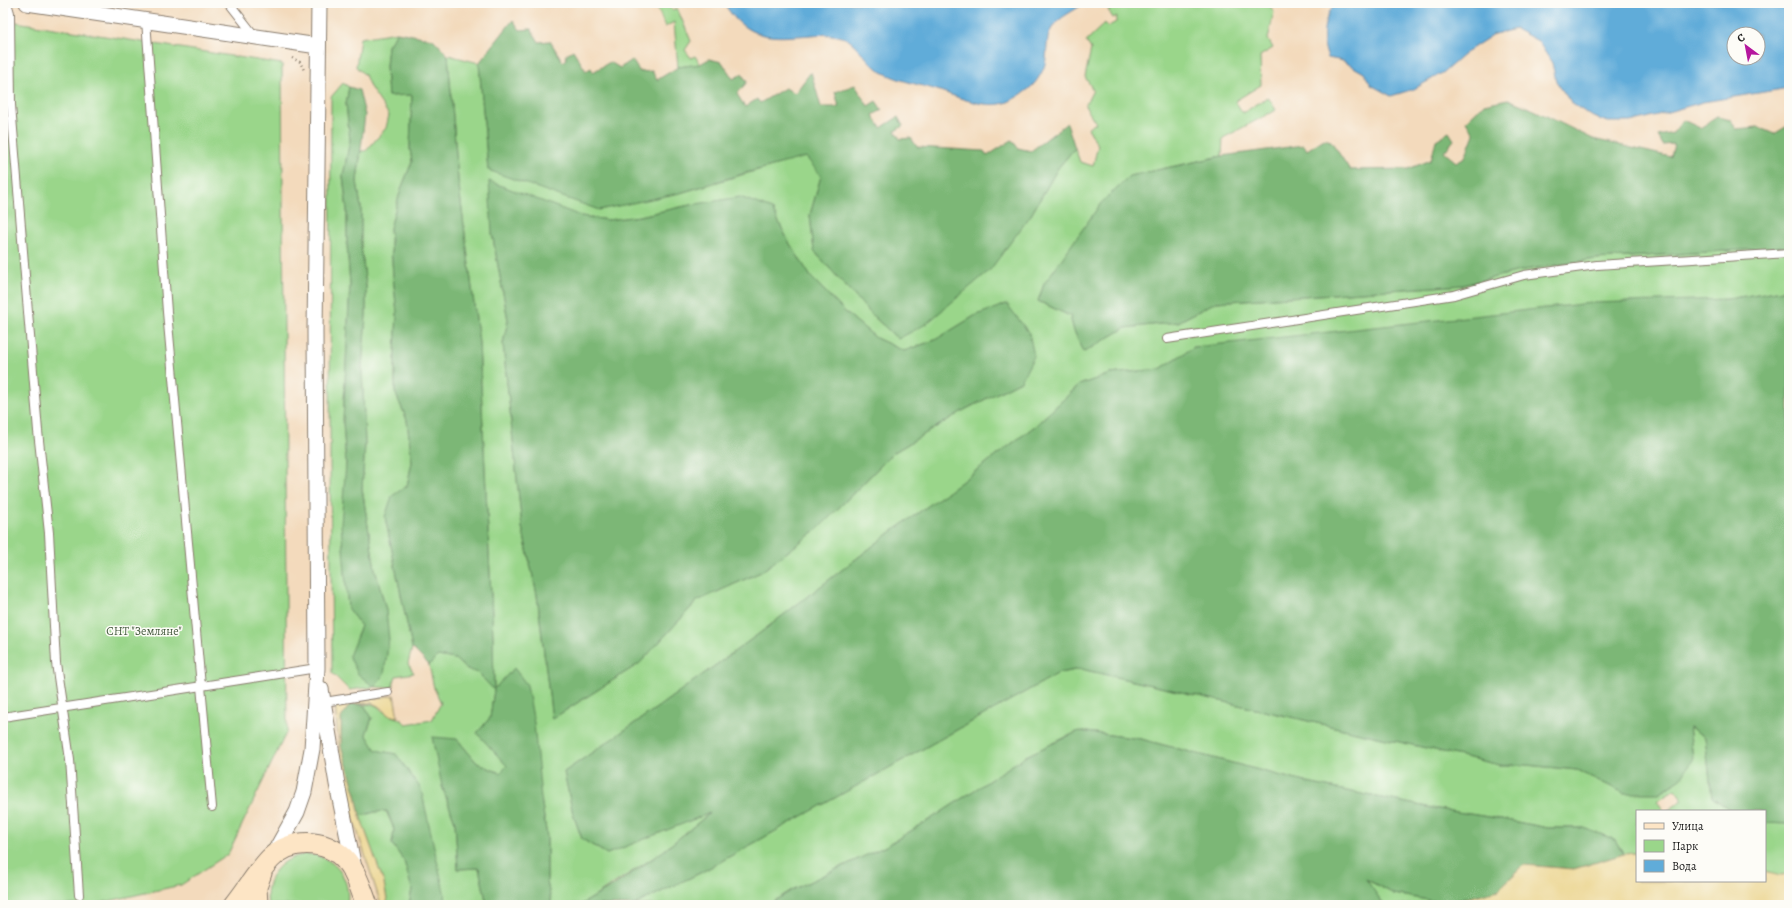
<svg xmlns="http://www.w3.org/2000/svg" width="1792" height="908" font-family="Alegreya,serif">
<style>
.green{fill:#9ad68a;stroke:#5b7953;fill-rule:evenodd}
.forest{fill:#7bb776;stroke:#4c6a49}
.sand{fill:#eeda9e;stroke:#857b5d}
.water{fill:#60acd9;stroke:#3e647a;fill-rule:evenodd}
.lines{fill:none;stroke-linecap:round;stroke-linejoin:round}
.lane-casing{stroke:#887b6c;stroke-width:10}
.street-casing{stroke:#887b6c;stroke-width:17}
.secondary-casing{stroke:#887b6c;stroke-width:23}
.path{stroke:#887b6c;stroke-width:2.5;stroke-dasharray:1 3;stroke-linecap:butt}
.lane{stroke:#fff;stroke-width:8}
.street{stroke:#fff;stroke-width:15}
.secondary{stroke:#fde5c5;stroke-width:21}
.labels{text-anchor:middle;stroke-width:3;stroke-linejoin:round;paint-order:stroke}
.park-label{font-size:12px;fill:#485d42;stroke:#fdfcf7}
</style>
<rect width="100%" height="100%" fill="#fdfcf7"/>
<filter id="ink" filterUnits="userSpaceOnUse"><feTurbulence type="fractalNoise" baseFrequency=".025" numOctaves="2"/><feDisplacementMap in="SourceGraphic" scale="8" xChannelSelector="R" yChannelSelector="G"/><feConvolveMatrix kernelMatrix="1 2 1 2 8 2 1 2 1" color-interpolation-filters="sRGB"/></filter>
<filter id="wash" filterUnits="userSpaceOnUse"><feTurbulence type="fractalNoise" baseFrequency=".012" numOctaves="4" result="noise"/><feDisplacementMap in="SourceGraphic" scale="16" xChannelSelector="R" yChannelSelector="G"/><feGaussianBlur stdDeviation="0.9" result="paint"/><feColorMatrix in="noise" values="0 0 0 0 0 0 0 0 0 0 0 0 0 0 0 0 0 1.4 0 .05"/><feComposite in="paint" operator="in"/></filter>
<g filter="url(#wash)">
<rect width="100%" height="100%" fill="#f3dabc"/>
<path class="green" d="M 654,3 L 668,3 L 673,11 L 677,8 L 691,41 L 685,50 L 691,58 L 695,56 L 700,64 L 678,67 L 674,22 L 665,27 L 656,4 Z
M 1126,3 L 1268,3 L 1274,12 L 1268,39 L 1273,48 L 1260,56 L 1261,85 L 1235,101 L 1243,113 L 1268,97 L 1276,110 L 1223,138 L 1222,156 L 1129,176 L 1044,284 L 1038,301 L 1070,316 L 1074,331 L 1084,352 L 1125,328 L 1178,322 L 1216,302 L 1463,285 L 1524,270 L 1596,259 L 1789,247 L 1789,289 L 1727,299 L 1194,347 L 1160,369 L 1110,374 L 1079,385 L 1035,426 L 952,489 L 891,532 L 760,633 L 658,707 L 564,772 L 573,814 L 582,839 L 607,854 L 711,812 L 662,852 L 583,904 L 552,905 L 547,882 L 547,837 L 541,798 L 494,690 L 490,718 L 477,733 L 508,766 L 500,773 L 477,763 L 457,739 L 442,786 L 455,822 L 458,869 L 479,868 L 487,905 L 447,905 L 441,883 L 396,754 L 376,751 L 366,734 L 372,718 L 364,705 C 380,702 379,711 389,715 C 398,719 399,717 406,724 L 432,720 L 441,703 L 434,688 L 429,665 L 438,656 L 455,659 L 466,669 L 478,673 L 494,689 L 493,637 L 479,343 L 458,179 L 448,55 L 479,63 L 488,170 L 680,193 L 806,156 L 821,176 L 810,215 L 814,251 L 871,314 L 898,339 L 1031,215 L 1058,168 L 1075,148 L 1080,162 L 1093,166 L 1098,145 L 1088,128 L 1096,123 L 1085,106 L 1093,90 L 1085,77 L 1091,49 L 1086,41 L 1105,23 L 1107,27 L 1116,22 L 1117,16 L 1113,18 L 1108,10 ZM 690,205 L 772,209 L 790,244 L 811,277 L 844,311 L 876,338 L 904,351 L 935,340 L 976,315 L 1021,381 L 966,409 L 893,453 L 820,527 L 761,572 L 697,601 L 640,663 L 552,719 L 537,595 L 522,527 L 503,344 L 508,320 L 492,233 L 581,216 L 608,220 L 640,216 Z
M 3,20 L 282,64 L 287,731 L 228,854 L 181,885 L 91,905 L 7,905 L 3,884 Z
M 397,32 L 388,46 L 386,66 L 388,96 L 412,95 L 410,148 L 412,162 L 401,189 L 390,228 L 393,276 L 397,313 L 395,352 L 395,392 L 407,420 L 412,462 L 407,486 L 393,496 L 385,517 L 412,648 L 408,664 L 414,673 L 396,676 L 392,688 L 374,687 L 349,690 L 332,673 L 330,464 L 331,97 L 343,83 L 349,87 L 346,104 L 350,140 L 343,176 L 347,210 L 347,244 L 350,284 L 343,422 L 346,464 L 345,571 L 348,608 L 361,626 L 356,639 L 386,610 L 375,569 L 362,489 L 365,444 L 362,368 L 366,315 L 366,286 L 361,246 L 361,208 L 357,181 L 361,151 L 366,151 L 386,128 L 389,115 L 370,87 L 365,75 L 356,67 L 360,38 Z
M 1081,669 L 1500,765 L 1526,765 L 1577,770 L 1624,793 L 1693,758 L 1689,726 L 1705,737 L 1712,797 L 1732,811 L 1667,811 L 1683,800 L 1675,789 L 1657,801 L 1664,811 L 1637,811 L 1637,853 L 1624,854 L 1614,839 L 1583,828 L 1548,828 L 1501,819 L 1432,808 L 1312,784 L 1141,739 L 1079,731 L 1026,756 L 937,815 L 886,846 L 792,890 L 768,905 L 634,905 L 702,872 L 1059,673 Z
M 386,811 L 394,829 L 392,844 L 404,861 L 412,889 L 409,905 L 388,905 L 384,883 L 360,816 L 375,812 Z
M 1765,823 L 1789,824 L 1789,874 L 1781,875 L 1765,871 Z
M 306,854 C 334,855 352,878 347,905 L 268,905 C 263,878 280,858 306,854 Z
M 1365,879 L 1394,894 L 1445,903 L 1441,905 L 1384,905 Z"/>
<path class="forest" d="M 513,20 L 520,30 L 531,29 L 539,42 L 550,41 L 563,62 L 567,59 L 565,55 L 573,50 L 586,71 L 591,68 L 593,72 L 610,62 L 620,68 L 632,60 L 640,72 L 652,71 L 657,80 L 678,67 L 700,64 L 709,59 L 722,62 L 733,79 L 742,74 L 747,82 L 737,94 L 745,107 L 757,99 L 760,103 L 785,88 L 795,93 L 811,72 L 821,107 L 839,107 L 835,92 L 855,85 L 868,106 L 876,101 L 882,110 L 873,115 L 881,128 L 898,117 L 903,126 L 895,131 L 900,139 L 911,138 L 917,147 L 984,151 L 987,156 L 1012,140 L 1018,148 L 1031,151 L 1067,123 L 1075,148 L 1058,168 L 1031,215 L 990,270 L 926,324 L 898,339 L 871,314 L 814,251 L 810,215 L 821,176 L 806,157 L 746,173 L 680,193 L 599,210 L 488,170 L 479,63 Z
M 397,32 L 433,39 L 448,55 L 458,179 L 479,343 L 493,637 L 494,689 L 514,668 L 527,685 L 534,723 L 541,798 L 547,837 L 547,882 L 552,905 L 487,905 L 479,868 L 458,869 L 455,822 L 442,786 L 432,737 L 457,739 L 477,763 L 500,773 L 507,766 L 477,733 L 490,718 L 494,690 L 478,673 L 466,669 L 455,659 L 438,656 L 429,665 L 412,648 L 385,517 L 392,496 L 407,486 L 412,462 L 407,420 L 395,392 L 395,352 L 397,313 L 393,276 L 390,228 L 401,189 L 412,162 L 410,148 L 412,95 L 388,96 L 386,66 L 388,46 Z
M 349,87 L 359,90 L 365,115 L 357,181 L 361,208 L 361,246 L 366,286 L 366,315 L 362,368 L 365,444 L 362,489 L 375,569 L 386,610 L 389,640 L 384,674 L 374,687 L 358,674 L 349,656 L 361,626 L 348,609 L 341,524 L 346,464 L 343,422 L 350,284 L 347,244 L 347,210 L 343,176 L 350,140 L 346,104 Z
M 1508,99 L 1534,110 L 1593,139 L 1671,157 L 1674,144 L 1663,145 L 1658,136 L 1673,133 L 1683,120 L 1700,128 L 1717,117 L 1731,120 L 1736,129 L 1758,127 L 1774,134 L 1789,125 L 1789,247 L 1596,259 L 1524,270 L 1463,285 L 1216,302 L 1178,322 L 1125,328 L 1084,352 L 1074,331 L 1070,316 L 1038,301 L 1044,284 L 1101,203 L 1129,176 L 1222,156 L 1304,145 L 1307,150 L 1324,139 L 1331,141 L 1350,170 L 1408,169 L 1431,160 L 1436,140 L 1449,132 L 1454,140 L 1444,152 L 1456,162 L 1465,157 L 1474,134 L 1466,121 L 1484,104 Z
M 489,181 L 581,216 L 608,220 L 640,216 L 690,205 L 740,197 L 772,209 L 790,244 L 811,277 L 844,311 L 876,338 L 904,351 L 935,340 L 976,315 L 1007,304 L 1029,333 L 1034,356 L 1021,381 L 966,409 L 893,453 L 820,527 L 761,572 L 697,601 L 640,663 L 552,719 L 537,595 L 522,527 L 503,344 L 508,320 L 492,233 Z
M 1789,289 L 1789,824 L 1765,823 L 1765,811 L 1732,811 L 1712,797 L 1705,737 L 1689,727 L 1693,758 L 1680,780 L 1659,793 L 1624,793 L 1577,770 L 1526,765 L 1500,765 L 1081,669 L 1059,673 L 702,872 L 634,905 L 580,905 L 613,886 L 662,852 L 710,813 L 607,854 L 582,839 L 573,814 L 564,772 L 658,707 L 760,633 L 891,532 L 952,489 L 1035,426 L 1079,385 L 1110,374 L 1160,369 L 1194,347 L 1591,303 L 1727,299 Z
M 350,704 L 364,705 L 372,718 L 366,734 L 376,750 L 396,754 L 421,789 L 447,905 L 409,905 L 412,889 L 404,861 L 392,844 L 394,829 L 387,811 L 375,812 L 360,816 L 356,795 L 341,746 L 341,718 Z
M 1079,731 L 1141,739 L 1312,784 L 1432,808 L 1501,819 L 1548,828 L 1583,828 L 1614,839 L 1624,854 L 1574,869 L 1524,865 L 1498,890 L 1445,903 L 1394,894 L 1366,879 L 1384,905 L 768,905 L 792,890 L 886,846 L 937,815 L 1026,756 Z"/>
<path class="sand" d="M 394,695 L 398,717 L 388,715 L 382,708 L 372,703 L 350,704 L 341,718 L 341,746 L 356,795 L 360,816 L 384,883 L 388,905 L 381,905 L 353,818 L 340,757 L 335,705 Z
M 1637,853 L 1637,881 L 1765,881 L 1765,871 L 1781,875 L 1789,874 L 1789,905 L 1441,905 L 1498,890 L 1524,865 L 1574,869 L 1624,854 Z"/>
<path class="water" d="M 724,3 L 1085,3 C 1074,11 1059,17 1052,28 C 1045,38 1048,53 1045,64 C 1044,70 1036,83 1031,87 C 1027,91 1010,102 1005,103 C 982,109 956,96 934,89 C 917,84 899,81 882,72 C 869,65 859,46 847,39 C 837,34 822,34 811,35 C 772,38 746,41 724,3 Z
M 1335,3 L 1789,3 L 1789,88 L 1703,102 L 1654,116 L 1630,122 L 1608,122 L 1593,117 L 1571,103 L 1556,81 L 1552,63 L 1538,41 L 1516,29 L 1494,34 L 1468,51 L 1444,72 L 1414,89 L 1391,96 L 1371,85 L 1364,73 L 1343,61 L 1328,58 C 1320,38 1323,20 1335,3 ZM 1734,34 L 1758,34 L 1758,58 L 1734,58 Z"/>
</g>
<g filter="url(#ink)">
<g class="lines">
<defs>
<path id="lane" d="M 7,3 L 10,13 L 11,105 L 27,300 L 38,431 L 49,533 L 56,663 L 70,760 L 79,895
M 229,3 L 254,35
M 146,20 L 167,312 L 212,807
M 1167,339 L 1454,295 L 1524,275 L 1597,265 L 1789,253
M 324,702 L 388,692
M 3,717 L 317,668"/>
<path id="street" d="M 27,3 L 318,46
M 321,689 L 337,784 L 354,868
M 273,855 L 297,812 L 304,792 L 312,749 L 317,668 L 315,331 L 319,3"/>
<path id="secondary" d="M 235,905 C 247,890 257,873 270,859 C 292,836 333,839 350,866 C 358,877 362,892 367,905
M 257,905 L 256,887 L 261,873"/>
</defs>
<use href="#lane" class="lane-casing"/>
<use href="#street" class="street-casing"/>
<use href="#secondary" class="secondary-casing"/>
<path class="path" d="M 292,58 L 300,62 L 304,70"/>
<use href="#lane" class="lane"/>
<use href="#street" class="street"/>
<use href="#secondary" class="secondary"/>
</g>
</g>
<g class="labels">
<g class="park-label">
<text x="144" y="635">СНТ "Земляне"</text>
</g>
</g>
<rect width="1792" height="908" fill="none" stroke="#fdfcf7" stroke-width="16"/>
<rect x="1636" y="810" width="130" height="72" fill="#fdfcf7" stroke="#a3a29f"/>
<rect x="1644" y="823" width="20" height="6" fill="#fde5c5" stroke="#a3a29f"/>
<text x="1672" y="830" font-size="12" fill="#1c1c1c">Улица</text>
<rect x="1644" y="840" width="20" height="12" fill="#9ad68a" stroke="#a3a29f"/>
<text x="1672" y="850" font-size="12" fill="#1c1c1c">Парк</text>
<rect x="1644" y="860" width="20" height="12" fill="#60acd9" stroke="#a3a29f"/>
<text x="1672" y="870" font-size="12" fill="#1c1c1c">Вода</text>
<g transform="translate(1746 46) rotate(328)"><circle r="19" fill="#fdfcf7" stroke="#a3a29f"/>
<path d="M0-3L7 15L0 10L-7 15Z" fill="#b5179e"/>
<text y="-6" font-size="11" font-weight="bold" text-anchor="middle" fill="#1c1c1c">С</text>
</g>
</svg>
